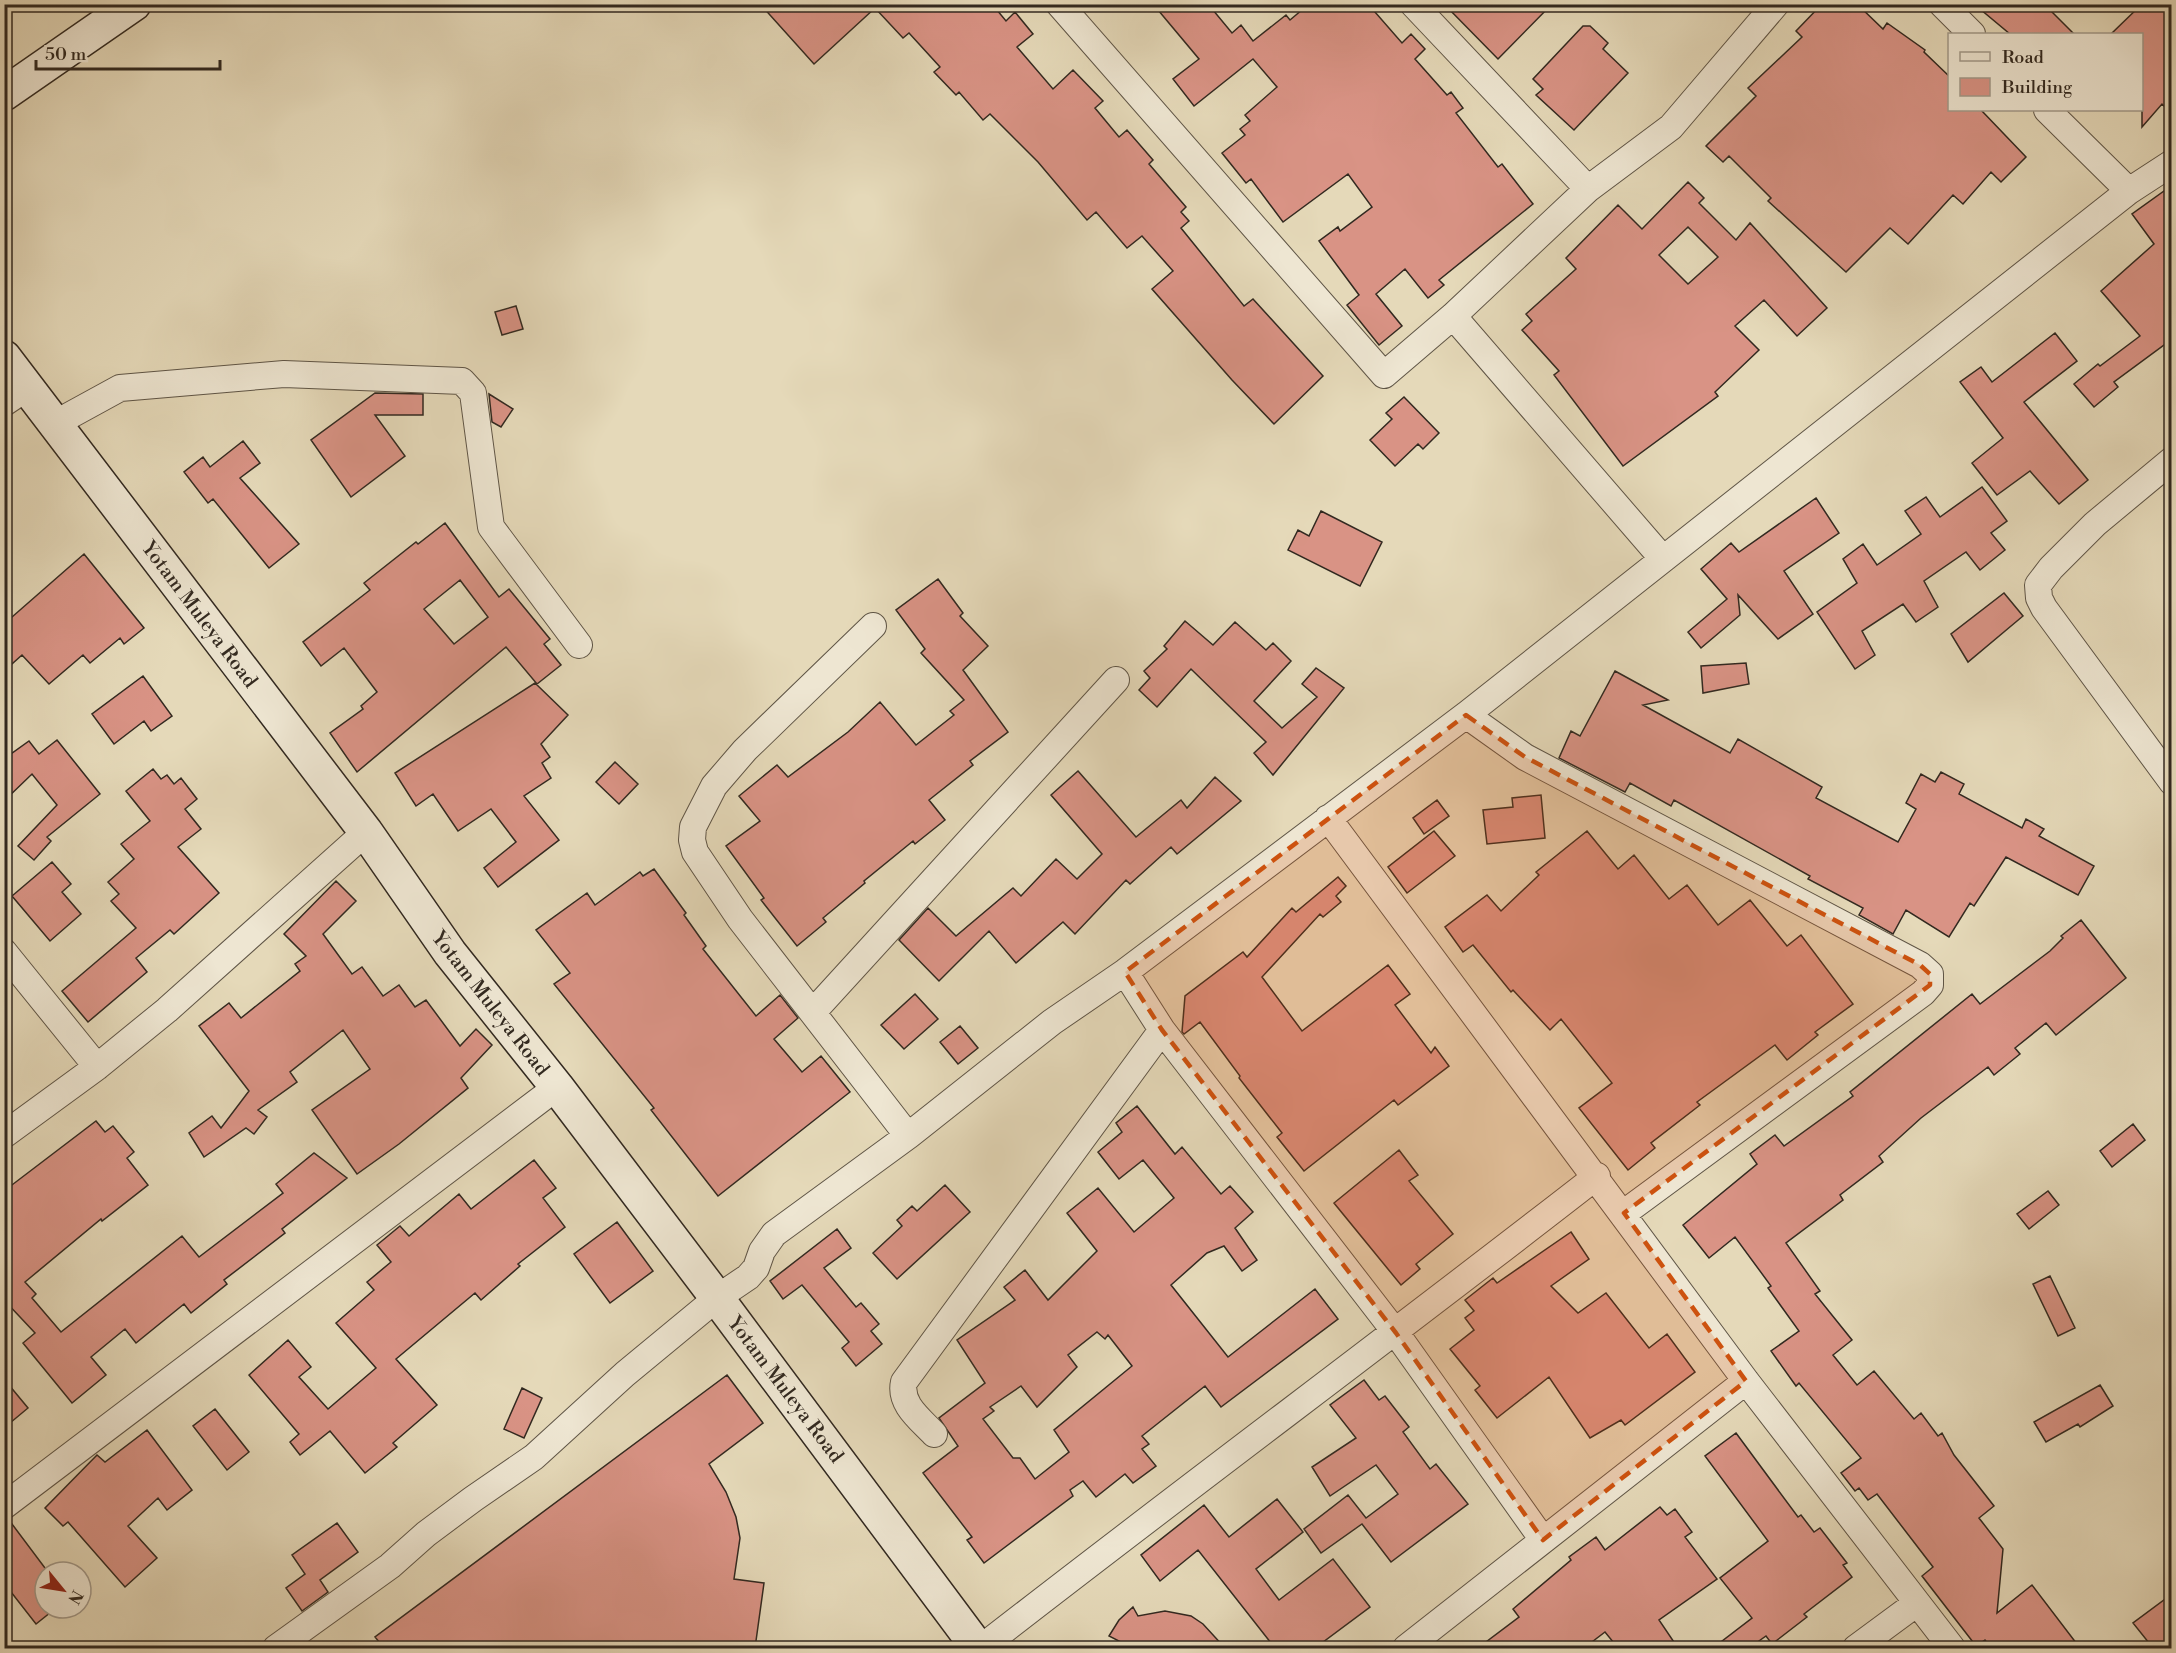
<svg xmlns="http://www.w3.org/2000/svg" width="2176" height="1653" font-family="'Libre Bodoni',serif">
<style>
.building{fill:#d99385;stroke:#322920;stroke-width:1.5;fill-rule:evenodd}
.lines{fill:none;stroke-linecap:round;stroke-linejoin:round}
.street-casing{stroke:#5f5546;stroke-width:28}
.secondary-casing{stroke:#322920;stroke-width:36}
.street{stroke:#eee6d2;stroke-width:26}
.secondary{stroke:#eee6d2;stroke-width:33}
.marked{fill:#cd520f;fill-opacity:0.2;stroke:#cd520f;stroke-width:4.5;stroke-dasharray:12 8;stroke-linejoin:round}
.labels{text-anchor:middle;stroke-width:5;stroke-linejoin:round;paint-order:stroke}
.street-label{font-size:20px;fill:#322920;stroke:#eee6d2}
</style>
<rect width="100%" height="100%" fill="#e5d9b9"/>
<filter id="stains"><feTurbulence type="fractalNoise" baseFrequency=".00333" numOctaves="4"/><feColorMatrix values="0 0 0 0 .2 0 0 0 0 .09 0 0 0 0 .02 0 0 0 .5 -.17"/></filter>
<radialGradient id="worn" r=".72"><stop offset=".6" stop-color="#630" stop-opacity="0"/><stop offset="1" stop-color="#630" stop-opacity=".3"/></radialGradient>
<path class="building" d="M 760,4 L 992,4 L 1006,21 L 1015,12 L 1033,34 L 1017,47 L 1053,89 L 1073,70 L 1103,101 L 1095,108 L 1119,137 L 1127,130 L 1153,160 L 1149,164 L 1186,207 L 1181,212 L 1189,221 L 1181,228 L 1244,306 L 1253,299 L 1323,376 L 1274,424 L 1232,380 L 1152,289 L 1173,271 L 1142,236 L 1127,248 L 1096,212 L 1087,220 L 1038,162 L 990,114 L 983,120 L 959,92 L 956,95 L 934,72 L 940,67 L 909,33 L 903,38 L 875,8 L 814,64 Z
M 1153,4 L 1208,4 L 1232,33 L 1241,25 L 1253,41 L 1286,15 L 1290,20 L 1309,4 L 1368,4 L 1402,43 L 1411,34 L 1425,49 L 1415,59 L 1447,95 L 1451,92 L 1463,108 L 1456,113 L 1498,167 L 1502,164 L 1533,204 L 1439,280 L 1444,285 L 1428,298 L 1405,269 L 1376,294 L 1402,326 L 1379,345 L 1347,305 L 1359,295 L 1319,241 L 1338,227 L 1340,231 L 1372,207 L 1348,174 L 1283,222 L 1251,179 L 1246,183 L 1222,153 L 1245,135 L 1240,129 L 1250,121 L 1245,115 L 1277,87 L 1253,59 L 1194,106 L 1173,79 L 1199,59 Z
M 1444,4 L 1552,4 L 1498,59 Z
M 1822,4 L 1857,4 L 1883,29 L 1887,23 L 1925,50 L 1924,52 L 1950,77 L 1950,110 L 1981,110 L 2026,157 L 2001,182 L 1991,172 L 1963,204 L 1953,195 L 1908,244 L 1890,228 L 1846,272 L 1768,201 L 1771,198 L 1729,156 L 1723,162 L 1706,146 L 1756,96 L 1748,88 L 1802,37 L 1796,31 Z
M 1974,4 L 2044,4 L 2074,34 L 2010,34 Z
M 2142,4 L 2172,4 L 2172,114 L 2162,104 L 2142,127 L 2142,34 L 2111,34 Z
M 1583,26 L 1590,26 L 1608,43 L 1603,49 L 1628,73 L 1574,130 L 1536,95 L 1543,89 L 1533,79 Z
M 1688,182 L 1704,198 L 1699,203 L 1736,240 L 1750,223 L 1827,308 L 1797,336 L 1764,300 L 1735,326 L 1759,350 L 1715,392 L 1718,396 L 1623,466 L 1554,375 L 1559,371 L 1522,330 L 1532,321 L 1526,314 L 1576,269 L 1566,258 L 1618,205 L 1642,229 ZM 1688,227 L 1718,257 L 1688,284 L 1659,255 Z
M 2164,191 L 2172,202 L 2172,339 L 2114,382 L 2118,387 L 2094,407 L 2074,384 L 2098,364 L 2100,366 L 2140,336 L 2101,291 L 2154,244 L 2132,214 Z
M 516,306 L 523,329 L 502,335 L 495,312 Z
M 2055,333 L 2077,361 L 2024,402 L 2088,480 L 2059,504 L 2030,471 L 1997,495 L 1972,463 L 2003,438 L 1960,382 L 1981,367 L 1992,382 Z
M 375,393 L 423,394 L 423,415 L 375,415 L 405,456 L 351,497 L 311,440 Z
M 489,394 L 513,409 L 501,427 L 492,422 Z
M 1404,397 L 1439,433 L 1423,449 L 1418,444 L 1395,466 L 1370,440 L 1392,419 L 1386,413 Z
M 243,441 L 260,463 L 240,478 L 299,544 L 269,568 L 213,499 L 208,503 L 184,472 L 203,457 L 210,467 Z
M 1982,487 L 2007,521 L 1991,533 L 2005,550 L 1980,570 L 1966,552 L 1924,581 L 1938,607 L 1916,622 L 1903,604 L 1862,631 L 1875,655 L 1855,669 L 1817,612 L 1857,583 L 1843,559 L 1863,544 L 1877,565 L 1921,534 L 1905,511 L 1926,497 L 1940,517 Z
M 1816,498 L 1839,533 L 1784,571 L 1813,614 L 1778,639 L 1738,595 L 1740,615 L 1701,648 L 1688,632 L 1727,599 L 1701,569 L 1731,543 L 1739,552 Z
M 1321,511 L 1382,542 L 1360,586 L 1288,550 L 1298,530 L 1309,536 Z
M 445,523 L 499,597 L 509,589 L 550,639 L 544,644 L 561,665 L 537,684 L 506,647 L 357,772 L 330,733 L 363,709 L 361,706 L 377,692 L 344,648 L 321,666 L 303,642 L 370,590 L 364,583 L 416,542 L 418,544 ZM 460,580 L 488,617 L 454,644 L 424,609 Z
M 84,554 L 144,628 L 124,644 L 120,638 L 90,663 L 83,655 L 49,684 L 22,655 L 4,671 L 4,624 Z
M 938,579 L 963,613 L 960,616 L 988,646 L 963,670 L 1008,732 L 970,761 L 973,765 L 929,800 L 945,820 L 915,844 L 913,841 L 864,881 L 865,883 L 823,918 L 826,922 L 797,946 L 761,900 L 764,898 L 726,846 L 760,821 L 739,796 L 777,765 L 788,777 L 848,732 L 880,702 L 916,745 L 954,715 L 950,711 L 964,700 L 921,653 L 925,649 L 896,610 Z
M 2004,593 L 2023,616 L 1968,662 L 1951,634 Z
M 1185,621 L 1213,645 L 1235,622 L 1266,650 L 1273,643 L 1291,661 L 1254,701 L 1282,728 L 1317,697 L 1302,684 L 1316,668 L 1344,688 L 1273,775 L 1254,753 L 1266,742 L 1191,669 L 1157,707 L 1139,690 L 1150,678 L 1144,671 L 1167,649 L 1164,646 Z
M 1746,663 L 1749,684 L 1703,693 L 1701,666 Z
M 1615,671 L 1668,700 L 1643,705 L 1730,753 L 1738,739 L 1822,787 L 1816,798 L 1898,842 L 1916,809 L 1906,803 L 1921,774 L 1935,782 L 1941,772 L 1964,784 L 1959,794 L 2022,828 L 2026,819 L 2044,829 L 2039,836 L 2094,866 L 2078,895 L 2006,857 L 1974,906 L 1970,903 L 1949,937 L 1906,910 L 1893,934 L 1859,915 L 1863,908 L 1808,879 L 1810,876 L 1674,800 L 1671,806 L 1630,783 L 1625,792 L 1559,758 L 1571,731 L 1580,736 Z
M 143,676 L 172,716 L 151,731 L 144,721 L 114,744 L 92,714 Z
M 535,683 L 568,715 L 541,744 L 550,757 L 542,763 L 551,778 L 524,796 L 559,840 L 498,887 L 484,868 L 516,842 L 491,809 L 458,831 L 433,794 L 416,806 L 395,773 Z
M 57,740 L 100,794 L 47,837 L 51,841 L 34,860 L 18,846 L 57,805 L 32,774 L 4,801 L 4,759 L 29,741 L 39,754 Z
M 615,762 L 638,784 L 619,804 L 596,782 Z
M 153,769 L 161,779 L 167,775 L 174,784 L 181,778 L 197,799 L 185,809 L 201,829 L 178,847 L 219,893 L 174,934 L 170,930 L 136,958 L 147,972 L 88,1022 L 62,991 L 136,928 L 111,901 L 119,894 L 108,882 L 134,859 L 121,844 L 150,821 L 126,791 Z
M 1078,771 L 1136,837 L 1181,800 L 1187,808 L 1215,777 L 1241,801 L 1177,854 L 1171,847 L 1130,884 L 1126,880 L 1075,934 L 1063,922 L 1016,963 L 989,931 L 939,981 L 899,940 L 928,908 L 956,936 L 1013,888 L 1021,896 L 1056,859 L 1077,879 L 1102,854 L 1051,795 Z
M 1541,795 L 1545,838 L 1487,844 L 1483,810 L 1513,807 L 1512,798 Z
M 1437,800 L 1449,816 L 1424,834 L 1413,818 Z
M 1434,831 L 1455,856 L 1407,893 L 1388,867 Z
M 1587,831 L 1618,869 L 1634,855 L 1669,899 L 1687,885 L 1718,925 L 1750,900 L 1787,946 L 1801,935 L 1853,1004 L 1815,1032 L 1818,1035 L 1787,1060 L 1775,1045 L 1697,1102 L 1700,1105 L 1651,1143 L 1655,1148 L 1628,1170 L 1579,1108 L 1612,1083 L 1561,1019 L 1550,1030 L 1513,990 L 1511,992 L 1473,945 L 1463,952 L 1445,927 L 1487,895 L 1501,911 L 1539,875 L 1536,872 Z
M 52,862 L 71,884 L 62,892 L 81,914 L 50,941 L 12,896 Z
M 654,869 L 686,913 L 684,915 L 706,946 L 703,949 L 756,1016 L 780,995 L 798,1018 L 774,1039 L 802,1072 L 821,1056 L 850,1092 L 718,1196 L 651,1110 L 654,1108 L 554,984 L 570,973 L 536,930 L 587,893 L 595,905 L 640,872 L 643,876 Z
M 1338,877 L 1346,886 L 1336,896 L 1341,902 L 1323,917 L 1320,914 L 1262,977 L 1302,1031 L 1388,965 L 1410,994 L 1395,1005 L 1431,1053 L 1435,1047 L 1449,1066 L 1398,1105 L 1394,1100 L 1304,1171 L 1277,1137 L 1282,1133 L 1239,1078 L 1240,1076 L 1200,1022 L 1184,1034 L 1182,1032 L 1185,996 L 1243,952 L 1247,957 L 1292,908 L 1296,912 Z
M 336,881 L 356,901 L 323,934 L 352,974 L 362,967 L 383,996 L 399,985 L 415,1007 L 426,1000 L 460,1046 L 476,1029 L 492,1045 L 461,1078 L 468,1088 L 399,1144 L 357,1174 L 312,1110 L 370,1069 L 343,1030 L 290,1072 L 297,1082 L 258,1110 L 267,1117 L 254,1134 L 246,1128 L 204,1157 L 189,1133 L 212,1116 L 221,1128 L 249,1091 L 199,1026 L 229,1003 L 241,1018 L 300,971 L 295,964 L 306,956 L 284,934 Z
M 2081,920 L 2126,978 L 2056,1035 L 2046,1023 L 2015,1048 L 2020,1054 L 1994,1075 L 1988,1067 L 1921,1118 L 1879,1156 L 1883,1162 L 1840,1195 L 1843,1200 L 1786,1243 L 1820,1291 L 1815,1294 L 1852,1340 L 1833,1355 L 1857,1385 L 1874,1371 L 1914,1419 L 1921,1413 L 1938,1436 L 1942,1433 L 1954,1455 L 1994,1506 L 1979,1518 L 2003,1549 L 1997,1613 L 2032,1585 L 2080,1648 L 1991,1648 L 1985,1640 L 1976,1646 L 1922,1576 L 1933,1567 L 1877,1494 L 1868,1500 L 1859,1488 L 1855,1491 L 1841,1473 L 1861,1458 L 1799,1383 L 1796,1386 L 1771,1351 L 1799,1331 L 1768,1288 L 1771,1286 L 1735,1237 L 1709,1258 L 1683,1225 L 1757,1164 L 1750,1154 L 1775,1135 L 1784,1146 L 1853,1096 L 1850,1092 L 1972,994 L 1980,1004 L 2050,951 L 2063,938 L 2061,936 Z
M 915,994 L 938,1019 L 904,1049 L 881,1025 Z
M 960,1026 L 978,1048 L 958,1064 L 940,1042 Z
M 1137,1106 L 1175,1154 L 1182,1147 L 1221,1194 L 1230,1186 L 1253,1212 L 1235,1228 L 1257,1260 L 1242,1271 L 1224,1246 L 1207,1253 L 1171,1285 L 1228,1357 L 1315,1289 L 1338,1319 L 1221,1407 L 1205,1386 L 1142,1436 L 1149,1444 L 1142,1449 L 1156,1466 L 1133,1483 L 1125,1474 L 1096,1497 L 1083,1481 L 1070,1490 L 1073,1496 L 984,1563 L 967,1540 L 972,1537 L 923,1473 L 958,1446 L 939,1418 L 985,1383 L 957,1340 L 1015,1300 L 1004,1287 L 1025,1270 L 1048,1300 L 1097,1251 L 1067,1213 L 1098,1188 L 1134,1232 L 1174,1198 L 1143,1160 L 1119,1179 L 1098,1152 L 1122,1132 L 1116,1123 ZM 1097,1332 L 1105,1339 L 1108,1335 L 1132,1366 L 1054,1430 L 1069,1452 L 1035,1479 L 1020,1458 L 1013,1458 L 983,1419 L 994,1411 L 990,1407 L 1021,1386 L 1037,1407 L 1077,1367 L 1068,1355 Z
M 96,1121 L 105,1132 L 113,1126 L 134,1152 L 127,1158 L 148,1185 L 102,1221 L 101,1219 L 25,1282 L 36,1294 L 32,1298 L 61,1332 L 182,1236 L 199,1257 L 283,1193 L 276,1184 L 314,1153 L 347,1178 L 282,1229 L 285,1233 L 224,1280 L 227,1284 L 191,1313 L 184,1304 L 136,1343 L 125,1329 L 91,1357 L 106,1375 L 72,1403 L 23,1343 L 35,1333 L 4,1300 L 4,1191 Z
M 2133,1124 L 2145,1140 L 2112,1167 L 2100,1151 Z
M 1399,1150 L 1418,1175 L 1409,1181 L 1453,1234 L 1416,1264 L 1420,1269 L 1401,1285 L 1334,1203 Z
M 534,1160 L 556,1188 L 543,1198 L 565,1227 L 518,1264 L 520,1266 L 481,1300 L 475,1293 L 396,1359 L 437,1405 L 393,1443 L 397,1447 L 365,1473 L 330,1431 L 300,1455 L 290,1442 L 299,1434 L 249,1375 L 288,1340 L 311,1367 L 299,1377 L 328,1409 L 376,1368 L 336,1323 L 374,1290 L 367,1282 L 391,1262 L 377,1245 L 400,1226 L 409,1236 L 459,1194 L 471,1209 Z
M 945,1185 L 970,1212 L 897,1279 L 873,1253 L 902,1226 L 897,1220 L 912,1206 L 917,1211 Z
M 2048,1191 L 2059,1205 L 2029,1229 L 2017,1214 Z
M 617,1222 L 653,1271 L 610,1303 L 574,1254 Z
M 837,1229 L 851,1248 L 824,1268 L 856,1307 L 861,1303 L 879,1324 L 871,1331 L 882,1344 L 856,1366 L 842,1348 L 849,1342 L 802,1285 L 783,1299 L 770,1281 Z
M 1571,1232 L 1589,1259 L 1551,1286 L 1578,1313 L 1606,1293 L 1649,1348 L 1667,1334 L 1695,1372 L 1625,1425 L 1621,1420 L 1590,1438 L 1549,1377 L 1497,1418 L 1475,1390 L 1480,1386 L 1450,1349 L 1474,1330 L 1465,1318 L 1474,1311 L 1465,1300 L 1493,1278 L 1497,1283 Z
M 2050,1276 L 2075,1328 L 2058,1336 L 2033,1284 Z
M 727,1375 L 763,1423 L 709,1464 L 726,1492 L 736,1517 L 740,1538 L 734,1579 L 764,1583 L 755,1648 L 384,1648 L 375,1637 Z
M 4,1379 L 28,1408 L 4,1428 Z
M 1364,1380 L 1379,1400 L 1385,1396 L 1409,1427 L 1403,1432 L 1430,1469 L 1436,1464 L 1468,1504 L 1391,1562 L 1362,1524 L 1321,1553 L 1304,1529 L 1348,1495 L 1366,1518 L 1398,1494 L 1376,1465 L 1330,1496 L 1312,1467 L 1356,1438 L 1330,1405 Z
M 2100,1385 L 2113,1406 L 2080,1427 L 2078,1424 L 2046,1442 L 2034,1422 Z
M 522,1388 L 542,1398 L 524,1438 L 504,1429 Z
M 215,1409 L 249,1452 L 227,1470 L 193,1426 Z
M 147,1430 L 192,1490 L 167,1510 L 158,1498 L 128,1526 L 157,1558 L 125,1587 L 68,1522 L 63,1526 L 45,1508 L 97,1455 L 105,1462 Z
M 1736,1433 L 1798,1517 L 1801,1515 L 1814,1532 L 1820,1528 L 1847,1563 L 1843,1565 L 1852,1577 L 1804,1614 L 1807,1617 L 1772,1644 L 1766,1636 L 1749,1648 L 1713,1648 L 1752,1618 L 1720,1578 L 1768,1541 L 1705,1456 Z
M 1277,1499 L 1303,1532 L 1256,1569 L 1279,1600 L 1333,1559 L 1370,1607 L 1315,1648 L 1275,1648 L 1198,1550 L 1160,1581 L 1141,1555 L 1204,1505 L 1229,1537 Z
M 1660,1507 L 1667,1515 L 1675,1509 L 1692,1532 L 1685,1537 L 1717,1579 L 1659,1620 L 1678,1648 L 1618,1648 L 1605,1632 L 1584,1648 L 1478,1648 L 1519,1617 L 1513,1609 L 1571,1560 L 1569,1557 L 1596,1537 L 1605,1550 Z
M 9,1520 L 48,1572 L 45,1572 L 45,1608 L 56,1608 L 36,1624 L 4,1583 L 4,1521 Z
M 337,1523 L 358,1552 L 320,1580 L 328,1592 L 302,1611 L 286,1588 L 305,1574 L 292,1555 Z
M 2172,1594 L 2172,1648 L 2153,1648 L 2133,1623 Z
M 1133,1607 L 1138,1616 L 1165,1611 L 1191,1616 L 1203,1624 L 1225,1648 L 1118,1648 L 1121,1642 L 1109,1636 L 1119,1620 Z"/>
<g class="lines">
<defs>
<path id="street" d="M 1059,4 L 1384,375 L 1453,316 L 1588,189 L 1671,127 L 1776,4
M 1413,4 L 1588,189
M 1942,4 L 1972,34
M 2047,110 L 2129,191
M 1453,316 L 1663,559
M 4,403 L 28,387
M 56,423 L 120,388 L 284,374 L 462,381 L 473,393 L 491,527 L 579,645
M 2172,460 L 2095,524 L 2051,568 L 2038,585 L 2039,598 L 2044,608 L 2172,782
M 873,626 L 745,750 L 714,786 L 693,827 L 692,840 L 695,852 L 740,919 L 908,1136
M 1466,715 L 1525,757 L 1920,965 L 1930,974 L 1930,985 L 1923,993 L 1624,1213
M 1328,818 L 1746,1381 L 1952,1648
M 4,952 L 97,1067
M 1125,972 L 1162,1030 L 1396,1333 L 1543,1540
M 813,1012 L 1116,680
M 4,1135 L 97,1067 L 167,1010 L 366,832
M 934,1434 C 920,1419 899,1404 904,1382 L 1162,1030
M 4,1506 L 557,1087
M 276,1648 L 390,1566 L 426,1534 L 473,1499 L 534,1457 L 625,1374 L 717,1298 L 748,1277 L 756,1268 L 762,1251 L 774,1234 L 908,1136 L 1052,1022 L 1125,972 L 1466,715 L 2129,191 L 2172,163
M 981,1648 C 1185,1489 1393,1335 1597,1176
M 1406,1648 L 1746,1381
M 1856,1648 L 1917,1603"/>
<path id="secondary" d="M 4,94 L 134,4
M 4,357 L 366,832 L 450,953 L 557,1087 L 717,1298 L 978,1648"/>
</defs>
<use href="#street" class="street-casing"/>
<use href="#secondary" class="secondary-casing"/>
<use href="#street" class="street"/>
<use href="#secondary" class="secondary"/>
</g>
<path class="marked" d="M 1466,715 L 1525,757 L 1920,965 L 1930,974 L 1930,985 L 1624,1213 L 1746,1381 L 1543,1540 L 1396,1333 L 1162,1030 L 1125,972 Z"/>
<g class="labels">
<g class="street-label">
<text transform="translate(200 614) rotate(53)" y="7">Yotam Muleya Road</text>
<text transform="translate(491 1003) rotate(52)" y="7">Yotam Muleya Road</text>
<text transform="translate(786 1389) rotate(53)" y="7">Yotam Muleya Road</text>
</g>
</g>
<rect width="2176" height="1653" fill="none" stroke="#e5d9b9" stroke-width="24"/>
<rect x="6" y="6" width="2164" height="1641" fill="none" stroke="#322920" stroke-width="3"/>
<rect x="12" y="12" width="2152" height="1629" fill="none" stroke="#322920" stroke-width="1.5"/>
<rect x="1948" y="33" width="195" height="78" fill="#eee6d2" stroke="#a39a8b" stroke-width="1.5"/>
<rect x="1960" y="52" width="30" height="9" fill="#eee6d2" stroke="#a39a8b" stroke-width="1.5"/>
<text x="2002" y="63" font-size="18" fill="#322920">Road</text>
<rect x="1960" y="78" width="30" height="18" fill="#d99385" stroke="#a39a8b" stroke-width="1.5"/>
<text x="2002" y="93" font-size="18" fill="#322920">Building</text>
<g transform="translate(63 1590) rotate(120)"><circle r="28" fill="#eee6d2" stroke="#a39a8b" stroke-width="1.5"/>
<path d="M0-4.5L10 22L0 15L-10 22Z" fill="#8f2418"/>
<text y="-9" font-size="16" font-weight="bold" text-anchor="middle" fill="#322920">N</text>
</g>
<path d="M36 60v9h184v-9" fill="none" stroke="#322920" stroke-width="3"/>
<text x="45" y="60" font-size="18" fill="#322920" stroke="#eee6d2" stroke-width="4.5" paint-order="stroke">50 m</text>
<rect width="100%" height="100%" filter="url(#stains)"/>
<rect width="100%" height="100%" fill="url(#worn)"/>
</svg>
